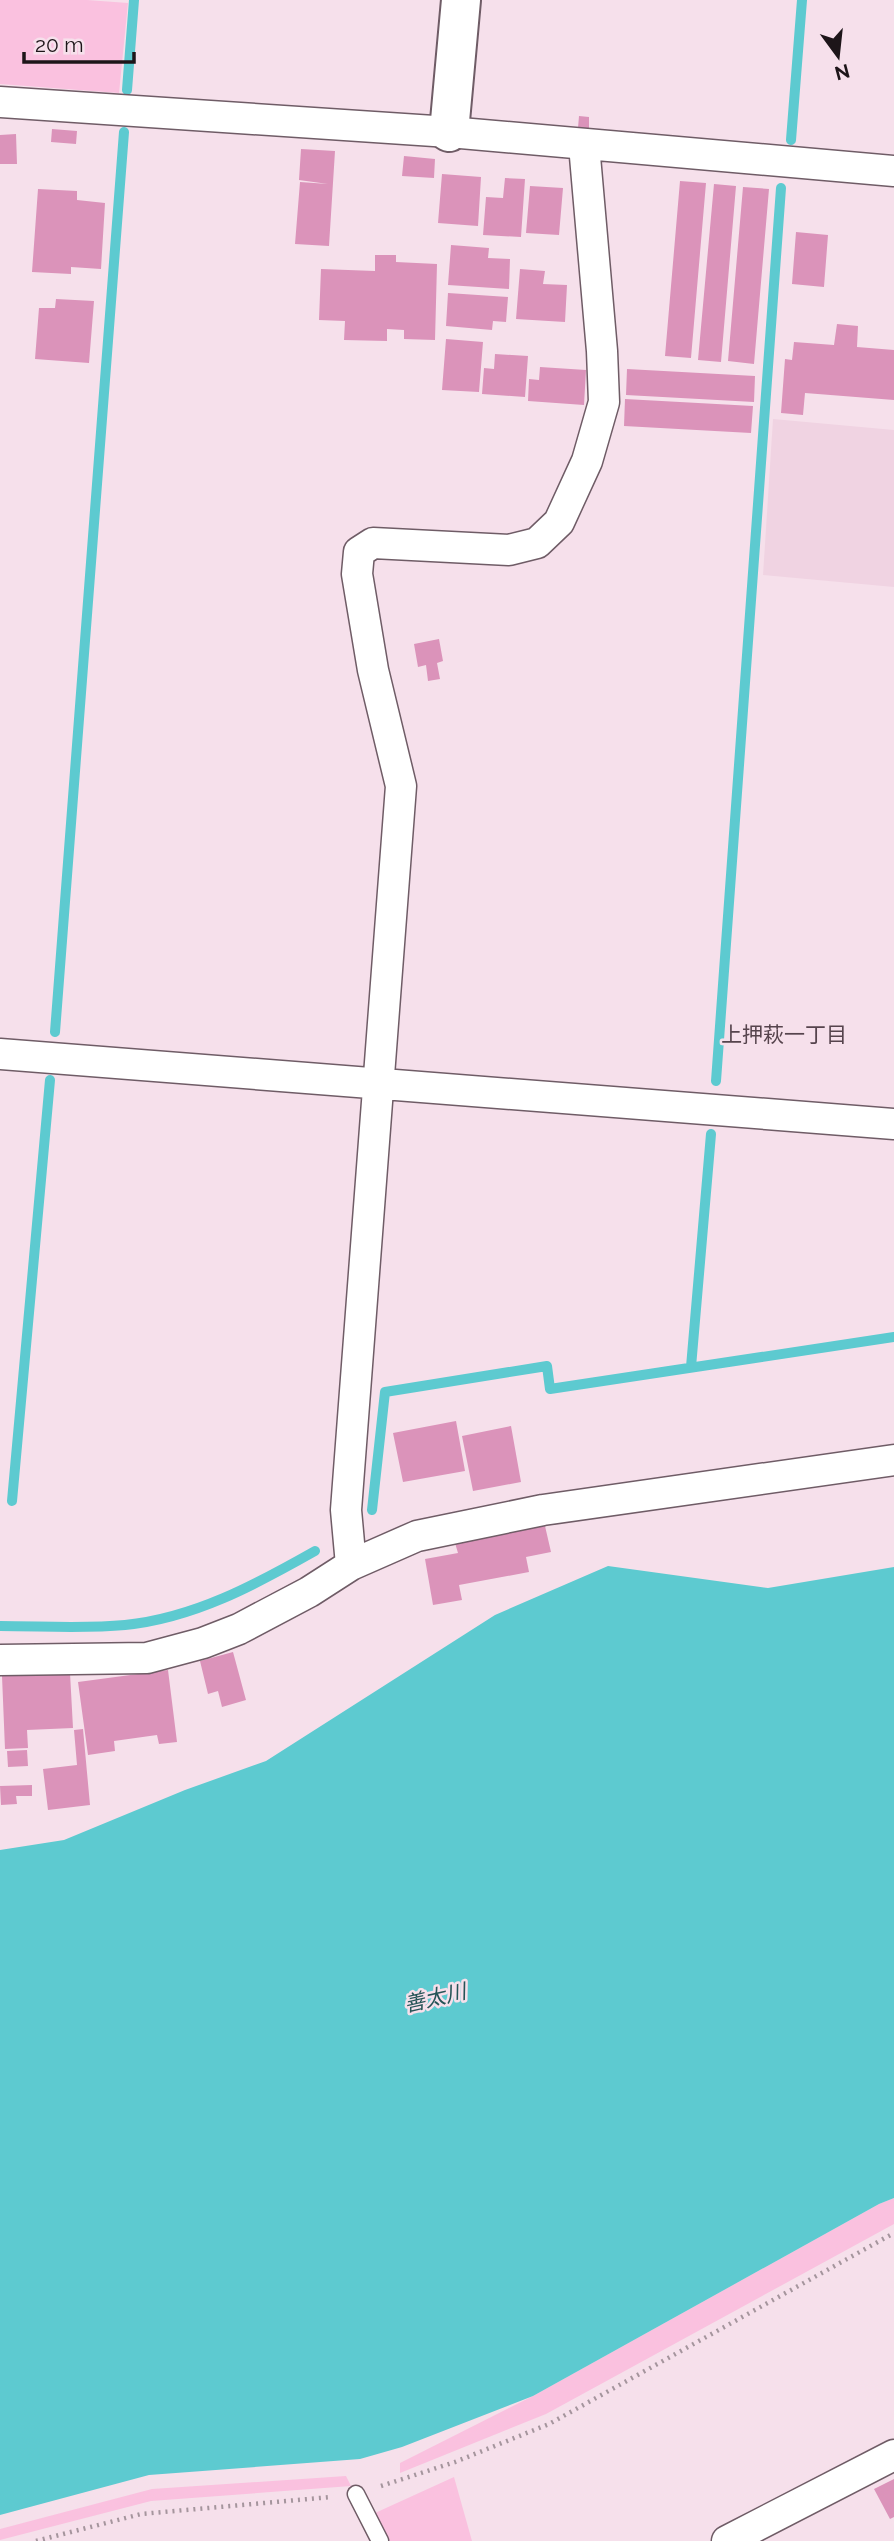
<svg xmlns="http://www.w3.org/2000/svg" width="894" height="2541" font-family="Raleway,'Noto Sans JP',sans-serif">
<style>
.built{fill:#f0d3e2}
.green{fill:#fac1df}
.water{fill:#5dcad0}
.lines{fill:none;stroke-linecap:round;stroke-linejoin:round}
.stream{stroke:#5dcad0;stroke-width:10}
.building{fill:#db93ba}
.lane-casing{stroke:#6f5c66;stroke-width:19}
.street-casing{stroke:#6f5c66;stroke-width:33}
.secondary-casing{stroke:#6f5c66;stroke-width:42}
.path{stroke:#a5959d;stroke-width:4.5;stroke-dasharray:2 5;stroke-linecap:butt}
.lane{stroke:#fff;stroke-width:16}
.street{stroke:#fff;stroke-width:30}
.secondary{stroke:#fff;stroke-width:38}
.labels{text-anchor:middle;stroke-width:5;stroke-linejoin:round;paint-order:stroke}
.neighbourhood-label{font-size:21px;fill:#56444d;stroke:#f6e0eb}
.water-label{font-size:21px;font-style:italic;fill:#255457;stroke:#f6e0eb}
</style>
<rect width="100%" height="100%" fill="#f6e0eb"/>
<path class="built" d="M 773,419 L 894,430 L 894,587 L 763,575 Z"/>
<path class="green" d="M 0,0 L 87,0 L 128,3 L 119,93 L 0,84 Z
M 894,2198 L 894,2224 L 546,2414 L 400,2473 L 400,2463 L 533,2396 L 879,2204 Z
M 346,2476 L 351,2486 L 151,2501 L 0,2540 L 0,2529 L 152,2489 Z
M 454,2477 L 472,2541 L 390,2541 L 375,2513 Z"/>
<path class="water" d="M 608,1566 L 768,1588 L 894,1567 L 894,2198 L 879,2204 L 533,2396 L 402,2447 L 360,2459 L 149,2475 L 0,2515 L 0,1850 L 64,1840 L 185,1790 L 266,1761 L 495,1615 Z"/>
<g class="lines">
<path class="stream" d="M 127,90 L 134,0
M 791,140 L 802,0
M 55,1032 L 124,132
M 716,1081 L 781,188
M 691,1367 L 711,1134
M 12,1501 L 50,1080
M 372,1510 L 385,1392 L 547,1366 L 550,1389 L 894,1337
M 0,1626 C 41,1626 84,1629 125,1625 C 194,1618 255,1585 315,1551"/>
</g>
<path class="building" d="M 579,116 L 589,117 L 589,129 L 578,128 Z
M 52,129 L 77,131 L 76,144 L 51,142 Z
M 16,134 L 17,164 L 0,164 L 0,135 Z
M 301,149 L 335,151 L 329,246 L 295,244 L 300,182 L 328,184 L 299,180 Z
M 404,156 L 435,159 L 434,178 L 402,176 Z
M 442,174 L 481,177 L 478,226 L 438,223 Z
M 505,178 L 525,179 L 521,237 L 483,235 L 486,197 L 503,198 Z
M 680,181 L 706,183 L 691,358 L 665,356 Z
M 714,184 L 736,186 L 721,362 L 698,360 Z
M 530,186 L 563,188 L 559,235 L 526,233 Z
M 743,187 L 769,189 L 754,364 L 728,361 Z
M 38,189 L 77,191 L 77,200 L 105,203 L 101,269 L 71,267 L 71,274 L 32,272 Z
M 796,232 L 828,235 L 824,287 L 792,284 Z
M 451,245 L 489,248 L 488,258 L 510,259 L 509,289 L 448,285 Z
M 375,255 L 396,255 L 396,262 L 437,264 L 435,340 L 404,339 L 404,330 L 387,329 L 387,341 L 344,340 L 345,321 L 319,320 L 321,269 L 375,271 Z
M 520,269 L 545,271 L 543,284 L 567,285 L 565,322 L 516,319 Z
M 448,293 L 508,297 L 506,322 L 493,321 L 492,330 L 446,326 Z
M 56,299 L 94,301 L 89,363 L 35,359 L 39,308 L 55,308 Z
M 837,324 L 858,326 L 857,347 L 894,350 L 894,400 L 805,393 L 803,415 L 781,413 L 785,359 L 792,360 L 794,342 L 834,345 Z
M 446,339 L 483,342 L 479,392 L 442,390 Z
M 495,354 L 528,356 L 525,397 L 482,394 L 484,368 L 494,369 Z
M 540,367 L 586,370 L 584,405 L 528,401 L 529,379 L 539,380 Z
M 627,369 L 755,376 L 754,402 L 626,395 Z
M 625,399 L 753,406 L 751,433 L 624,426 Z
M 439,639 L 443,661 L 437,663 L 440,679 L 428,681 L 426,665 L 418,667 L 414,644 Z
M 456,1421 L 465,1471 L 403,1482 L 393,1433 Z
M 511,1426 L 521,1482 L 473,1491 L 462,1436 Z
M 545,1526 L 551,1552 L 526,1557 L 529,1572 L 459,1585 L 462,1600 L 433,1605 L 425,1559 L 458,1553 L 455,1543 Z
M 233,1652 L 246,1700 L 222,1707 L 218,1691 L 208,1694 L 200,1661 Z
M 168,1670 L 177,1742 L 159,1744 L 157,1735 L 114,1741 L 115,1751 L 88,1755 L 78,1682 Z
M 70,1673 L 73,1728 L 27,1730 L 28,1748 L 5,1749 L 2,1676 Z
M 83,1729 L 90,1805 L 48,1810 L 43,1769 L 77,1765 L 74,1730 Z
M 27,1750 L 28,1766 L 8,1767 L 7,1751 Z
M 32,1785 L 32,1796 L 16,1796 L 17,1804 L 1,1805 L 0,1786 Z
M 894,2479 L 894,2517 L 890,2519 L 874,2489 Z"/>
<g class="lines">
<defs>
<path id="lane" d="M 356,2494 L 380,2541"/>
<path id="street" d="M 0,102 L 449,132 L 894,171
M 0,1054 L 894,1124
M 351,1565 L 417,1536 L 543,1510 L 894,1460
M 0,1660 L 147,1658 L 203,1643 L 239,1629 L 309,1592 L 351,1565 L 346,1510 L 401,786 L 373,670 L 357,574 L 359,552 L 373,543 L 509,550 L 537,543 L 559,522 L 587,461 L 604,402 L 602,351 L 584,145
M 727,2541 L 894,2455"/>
<path id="secondary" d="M 449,132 L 461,0"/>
</defs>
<use href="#lane" class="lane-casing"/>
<use href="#street" class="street-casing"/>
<use href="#secondary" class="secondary-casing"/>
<path class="path" d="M 381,2486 L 455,2462 L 549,2424 L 894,2233
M 36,2541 L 141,2514 L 331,2497"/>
<use href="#lane" class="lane"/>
<use href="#street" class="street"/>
<use href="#secondary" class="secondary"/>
</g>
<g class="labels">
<g class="neighbourhood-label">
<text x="784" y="1042">上押萩一丁目</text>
</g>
<g class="water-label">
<text transform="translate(435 1998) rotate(-13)" y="7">善太川</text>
</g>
</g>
<g transform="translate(838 56) rotate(165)" stroke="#f6e0eb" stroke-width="5" paint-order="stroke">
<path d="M0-5L12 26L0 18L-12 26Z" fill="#1d1519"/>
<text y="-10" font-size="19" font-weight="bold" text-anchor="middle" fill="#1d1519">N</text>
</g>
<path d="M24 52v10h110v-10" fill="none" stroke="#1d1519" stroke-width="3.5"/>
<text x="35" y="52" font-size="21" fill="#1d1519" stroke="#f6e0eb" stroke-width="5" paint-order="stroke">20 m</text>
</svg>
